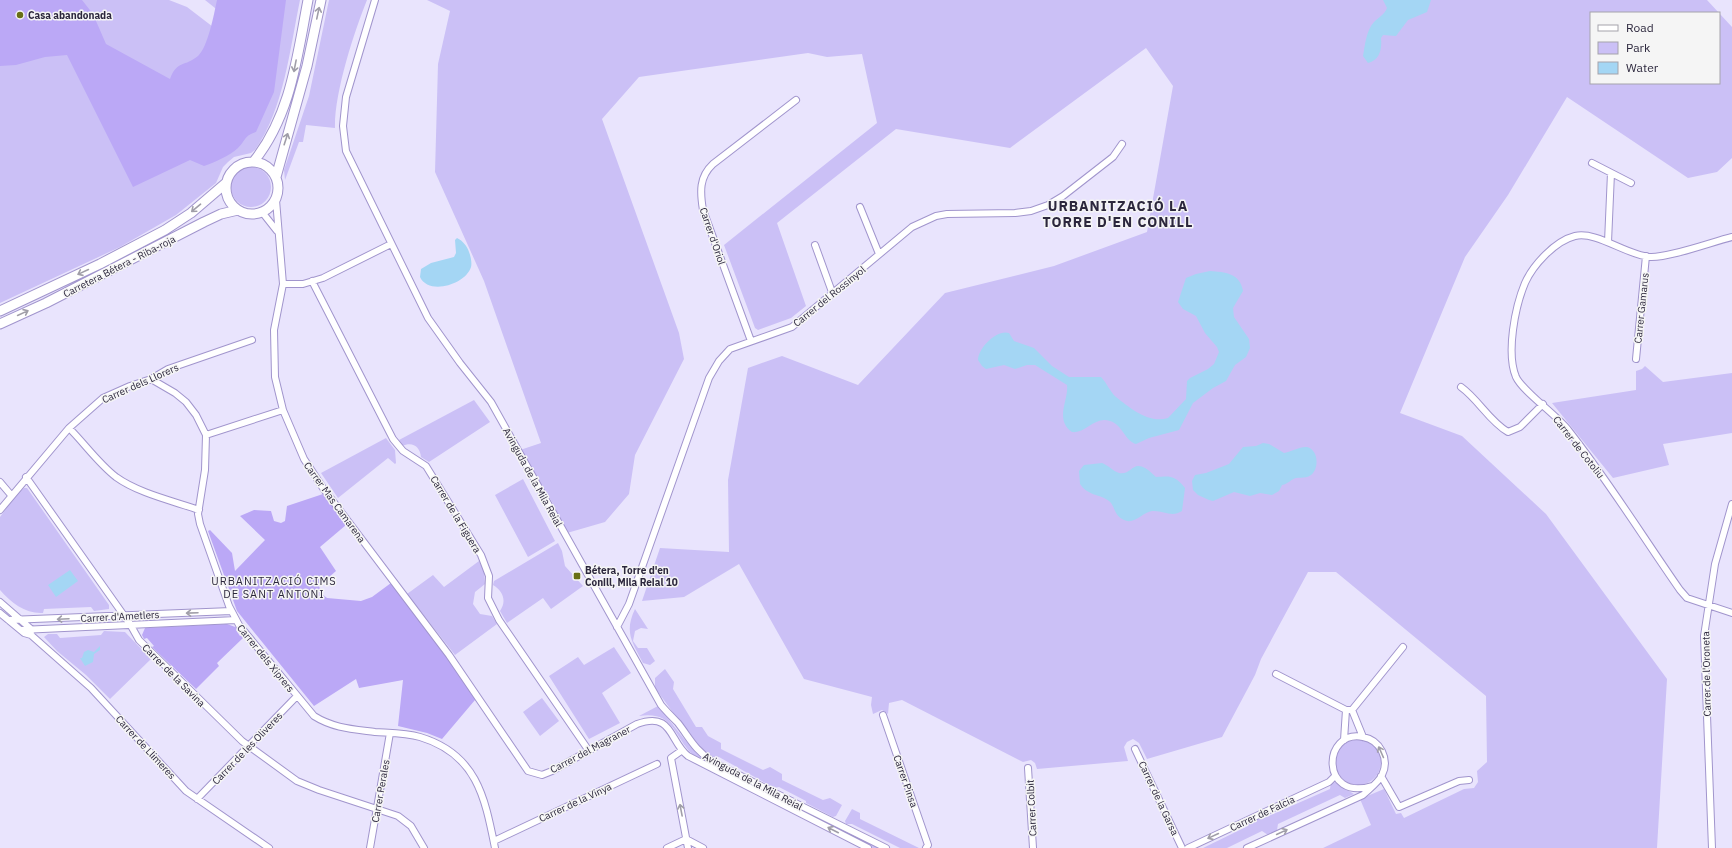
<svg xmlns="http://www.w3.org/2000/svg" width="1732" height="848" font-family="'IBM Plex Sans',sans-serif">
<style>
.green{fill:#cbc0f6;fill-rule:evenodd}
.forest{fill:#bba8f6}
.water{fill:#a4d6f4}
.lines{fill:none;stroke-linecap:round;stroke-linejoin:round}
.street-casing{stroke:#a195cd;stroke-width:8}
.secondary-casing{stroke:#a195cd;stroke-width:11}
.street{stroke:#fff;stroke-width:6}
.secondary{stroke:#fff;stroke-width:9}
.oneway{stroke:#a09ea8}
.poi-dot{fill:#686f16;stroke:#f5f5f5;stroke-width:1.5}
.labels{text-anchor:middle;stroke-width:3;stroke-linejoin:round;paint-order:stroke}
.poi-label{font-size:10px;font-weight:bold;fill:#2c273d;stroke:#f5f5f5;text-anchor:start}
.street-label{font-size:10px;fill:#2c273d;stroke:#f5f5f5}
.neighbourhood-label{font-size:11px;letter-spacing:1px;fill:#2c273d;stroke:#f5f5f5}
.district-label{font-size:14px;font-weight:bold;letter-spacing:1px;fill:#2c273d;stroke:#f5f5f5}
</style>
<rect width="100%" height="100%" fill="#e9e4fd"/>
<path class="green" d="M 0,0 L 169,0 L 187,7 L 234,43 L 245,32 L 205,0 L 300,0 C 290,48 284,109 255,150 L 251,153 L 234,157 L 228,162 L 223,167 L 216,183 L 176,215 L 120,247 L 0,303 Z
M 329,0 L 367,0 C 354,32 334,94 335,128 L 306,125 L 303,142 L 299,142 L 285,180 L 284,170 L 309,96 Z
M 427,0 L 1707,0 L 1732,27 L 1732,158 L 1717,172 L 1688,178 L 1567,97 L 1508,195 L 1465,257 L 1400,413 L 1462,436 L 1546,514 L 1667,679 L 1657,848 L 1323,848 L 1371,825 L 1360,799 L 1384,789 L 1396,814 L 1401,813 L 1404,818 L 1464,789 L 1474,788 L 1478,782 L 1477,771 L 1487,762 L 1486,696 L 1336,572 L 1308,572 L 1261,659 L 1255,675 L 1222,737 L 1147,759 L 1139,743 L 1133,739 L 1127,742 L 1124,747 L 1128,761 L 1037,769 L 1035,763 L 1031,760 L 1023,762 L 902,700 L 889,703 L 888,714 L 882,710 L 873,714 L 871,705 L 872,697 L 804,679 L 739,564 L 684,597 L 642,601 L 660,548 L 729,552 L 728,480 L 748,368 L 782,356 L 858,385 L 945,293 L 1054,266 L 1147,232 L 1173,86 L 1146,48 L 1010,148 L 896,129 L 777,223 L 806,306 L 791,318 L 758,330 L 755,328 L 724,245 L 877,123 L 862,54 L 827,57 L 808,53 L 639,77 L 602,119 L 679,333 L 684,359 L 635,455 L 629,494 L 605,522 L 567,533 L 552,502 L 520,450 L 541,443 L 484,281 L 435,172 L 438,64 L 450,11 ZM 1591,13 L 1719,13 L 1719,83 L 1591,83 Z
M231 187a20 20 0 1 1 40 0a20 20 0 1 1-40 0Z
M 1645,366 L 1663,382 L 1732,373 L 1732,433 L 1663,444 L 1669,465 L 1613,478 L 1552,403 L 1636,390 L 1636,371 L 1642,369 Z
M 474,400 L 490,422 L 429,462 L 421,457 C 420,447 413,441 402,446 L 399,440 Z
M 386,438 L 395,450 L 396,463 L 395,464 L 388,458 L 338,498 L 321,473 Z
M 523,479 L 555,541 L 528,557 L 495,495 Z
M 24,488 L 27,488 L 109,605 L 109,609 L 94,611 L 91,607 L 44,609 L 43,613 C 26,614 11,603 0,590 L 0,517 L 16,495 Z
M 558,543 L 562,551 L 565,566 L 583,586 L 551,609 L 543,598 L 507,623 L 500,611 C 507,601 503,591 493,585 L 494,581 Z
M 479,561 L 484,571 L 485,584 L 475,592 L 473,604 L 480,614 L 492,616 L 497,624 L 455,655 L 407,594 L 433,575 L 444,587 Z
M 635,609 L 648,629 L 641,628 L 635,631 L 633,641 L 638,648 L 647,648 L 655,661 L 650,665 L 643,663 C 632,642 624,632 635,609 Z
M 104,631 L 125,632 L 151,659 L 110,699 L 86,675 L 57,651 L 44,637 L 48,634 L 57,634 L 60,638 L 101,635 Z
M 614,647 L 631,673 L 602,693 L 620,723 L 589,739 L 549,676 L 578,657 L 584,665 Z
M 665,669 L 674,682 L 673,689 L 696,727 L 702,727 L 708,736 L 721,743 L 721,749 L 763,770 L 770,767 L 782,774 L 782,780 L 823,800 L 830,798 L 842,805 L 836,816 L 833,817 L 806,803 L 806,801 L 779,787 L 774,788 L 719,757 L 714,758 L 696,744 L 655,688 L 655,678 Z
M 542,698 L 559,721 L 540,736 L 523,712 Z
M 658,706 C 674,725 687,746 707,761 L 881,848 L 873,848 L 705,763 C 700,760 695,757 692,754 C 673,735 674,711 639,716 Z
M1335 762a23 23 0 1 1 46 0a23 23 0 1 1-46 0Z
M 1331,782 L 1334,782 L 1354,794 L 1345,798 L 1340,795 L 1278,824 L 1277,830 L 1268,835 L 1262,831 L 1227,848 L 1203,848 L 1248,826 L 1249,820 L 1260,815 L 1262,819 L 1330,789 Z
M 852,809 L 860,813 L 860,819 L 919,848 L 900,848 L 852,824 L 846,824 L 845,821 Z"/>
<path class="forest" d="M 0,0 L 82,0 L 93,14 L 106,44 L 170,79 C 177,60 185,67 198,56 C 208,47 214,14 217,0 L 286,0 L 274,92 L 256,132 C 244,136 246,140 238,148 C 229,156 215,162 204,166 L 190,160 L 133,187 L 67,55 L 45,57 L 16,65 L 0,66 Z
M 323,494 L 346,525 L 320,547 L 336,571 L 319,586 L 322,594 L 327,598 L 361,601 L 372,597 L 391,583 L 433,637 L 475,697 L 475,700 L 442,739 L 427,733 L 398,726 L 403,680 L 359,688 L 356,679 L 314,706 L 237,611 L 208,531 L 210,530 L 232,553 L 235,571 L 265,540 L 240,516 L 254,510 L 271,511 L 274,521 L 281,523 L 285,521 L 287,506 Z
M 227,624 L 238,628 L 236,630 L 240,636 L 243,634 L 243,638 L 217,663 L 219,666 L 196,689 L 152,647 L 154,646 L 147,638 L 144,639 L 142,635 L 145,628 Z"/>
<path class="water" d="M 1383,0 L 1431,0 L 1427,12 L 1408,20 L 1396,36 L 1383,35 L 1381,38 C 1382,49 1380,60 1368,63 L 1363,56 C 1365,45 1366,31 1374,22 C 1379,17 1384,15 1387,8 Z
M 457,238 C 463,241 467,246 469,252 C 471,257 472,263 471,267 C 466,284 429,296 420,277 L 421,269 L 431,263 L 454,257 L 456,253 L 455,240 Z
M 1210,271 C 1225,272 1240,273 1243,291 L 1233,308 L 1234,317 L 1249,339 L 1250,348 L 1246,357 L 1235,365 L 1226,381 L 1213,388 L 1193,403 L 1179,430 L 1149,438 L 1136,444 C 1124,440 1123,425 1110,421 C 1094,416 1086,434 1072,432 C 1054,419 1069,400 1067,385 L 1035,365 L 1027,365 L 1015,369 L 1004,365 L 986,369 L 982,366 L 978,360 C 978,348 997,329 1009,333 L 1014,341 L 1034,348 L 1052,366 L 1069,377 L 1101,377 C 1107,383 1110,392 1116,397 C 1130,408 1149,424 1168,418 L 1186,399 L 1187,381 L 1190,378 L 1208,369 L 1214,364 L 1219,352 L 1217,347 L 1205,333 L 1196,316 L 1183,309 L 1178,302 L 1186,278 L 1196,274 Z
M 1263,443 L 1269,444 L 1284,453 C 1290,452 1301,446 1307,447 C 1319,450 1319,469 1311,475 C 1306,479 1301,477 1296,478 C 1290,480 1288,484 1282,485 L 1279,491 L 1272,495 L 1260,493 L 1250,496 L 1234,492 L 1213,501 L 1209,500 L 1198,495 L 1193,490 L 1192,481 L 1195,475 L 1206,473 L 1229,464 L 1243,447 L 1256,446 Z
M 1102,463 C 1108,465 1113,471 1119,473 C 1134,476 1132,453 1156,477 C 1170,476 1175,475 1185,488 L 1182,511 C 1171,518 1164,510 1152,511 C 1143,512 1134,525 1124,520 C 1113,515 1115,505 1109,501 C 1100,494 1088,496 1080,484 L 1079,471 L 1084,465 Z
M 70,570 L 78,581 L 56,597 L 48,585 Z
M 100,646 L 100,650 L 94,654 L 93,662 L 85,666 L 80,658 L 82,658 L 84,652 L 88,650 L 94,652 Z"/>
<g class="lines">
<defs>
<path id="street" d="M 375,0 L 346,97 L 343,126 L 346,151 L 428,318 L 460,363 L 491,402 L 661,705 C 666,711 672,717 678,723 C 691,740 694,749 713,762 L 886,848
M 1592,163 L 1631,183
M 276,200 L 283,284 L 274,330 L 275,377 L 283,410 L 304,459 L 323,488 L 449,655 L 528,771 L 542,775 L 552,771 L 637,724 C 673,711 669,741 688,756 L 868,848
M 860,207 L 879,254
M 262,212 L 277,231
M 1732,237 C 1712,242 1669,258 1650,257 C 1626,255 1597,231 1575,236 C 1555,241 1533,265 1525,283 C 1515,307 1506,353 1516,377 C 1523,392 1557,415 1569,431 C 1609,482 1643,537 1680,590 L 1687,598 L 1732,613
M 1608,242 L 1611,173
M 815,245 L 832,292
M 312,281 L 393,439 L 403,451 L 426,466 L 481,555 L 489,576 L 488,598 L 499,620 L 589,751
M 283,284 L 303,284 L 323,278 L 391,244
M 751,341 L 703,210 C 700,192 699,177 713,164 L 796,100
M 1636,359 L 1646,256
M 151,379 L 175,393 L 186,402 L 196,415 L 206,435 L 205,470 L 198,514 L 200,524 L 229,606 L 239,625 L 314,716 C 333,728 352,729 375,732 C 389,733 406,733 420,737 C 477,754 485,798 495,848
M 1461,387 C 1479,400 1489,421 1508,432 L 1520,427 L 1543,404
M 69,428 C 85,444 98,463 116,477 C 138,493 173,501 199,510
M 206,435 L 283,410
M 26,477 L 130,624 L 139,640 L 242,741 L 297,781 L 319,790 L 398,816 L 411,826 L 424,848
M 0,482 L 11,495
M 0,510 L 69,428 L 103,398 L 130,386 L 151,379 L 168,369 L 252,340
M 0,602 L 31,629 L 31,632
M 0,613 L 24,633 L 31,635 L 91,688 L 186,791 L 269,848
M 9,620 L 231,611
M 617,627 L 629,604 L 709,378 L 719,361 L 730,349 L 792,327 L 912,227 L 936,216 L 947,214 L 1015,213 L 1031,211 L 1048,205 L 1063,196 L 1113,157 L 1122,144
M 21,630 L 236,620
M 1276,674 L 1346,710
M 1352,710 L 1403,647
M 883,715 L 928,845 L 926,848
M 1344,740 L 1346,710 L 1352,710 L 1363,737
M 1135,749 L 1182,848
M 681,751 L 671,758 L 688,848
M 1028,768 L 1033,848
M 1381,776 L 1399,807 L 1459,781 L 1469,780
M 197,799 L 297,696
M 494,841 L 657,764
M 370,848 L 390,733
M 667,848 L 686,839 L 703,848
M 1188,848 L 1329,782 L 1335,776
M 1247,848 L 1363,795 C 1369,789 1378,783 1382,775 C 1390,759 1380,740 1363,737 C 1322,729 1320,802 1372,786
M 1712,848 L 1704,636 L 1715,564 L 1732,504"/>
<path id="secondary" d="M 254,161 C 291,115 297,57 308,0
M226 188a26 26 0 1 1 52 0a26 26 0 1 1-52 0Z
M 276,177 L 307,66 L 321,0
M 0,311 L 100,264 L 165,230 L 191,213 L 226,183
M 0,324 L 46,303 L 204,222 L 221,214 L 238,210"/>
</defs>
<use href="#street" class="street-casing"/>
<use href="#secondary" class="secondary-casing"/>
<use href="#street" class="street"/>
<use href="#secondary" class="secondary"/>
</g>
<defs><path id="oneway-shaft" d="M-6 0H5M1.5-3L5.5 0L1.5 3" fill="none" stroke-width="1.6" stroke-linecap="round" stroke-linejoin="round"/></defs>
<g class="oneway">
<use href="#oneway-shaft" transform="translate(318 13) rotate(-78)"/>
<use href="#oneway-shaft" transform="translate(295 66) rotate(101)"/>
<use href="#oneway-shaft" transform="translate(286 139) rotate(-72)"/>
<use href="#oneway-shaft" transform="translate(196 208) rotate(140)"/>
<use href="#oneway-shaft" transform="translate(83 272) rotate(155)"/>
<use href="#oneway-shaft" transform="translate(23 313) rotate(-25)"/>
<use href="#oneway-shaft" transform="translate(192 613) rotate(178)"/>
<use href="#oneway-shaft" transform="translate(63 619) rotate(177)"/>
<use href="#oneway-shaft" transform="translate(1381 752) rotate(-114)"/>
<use href="#oneway-shaft" transform="translate(681 810) rotate(-101)"/>
<use href="#oneway-shaft" transform="translate(833 830) rotate(-153)"/>
<use href="#oneway-shaft" transform="translate(1282 832) rotate(-25)"/>
<use href="#oneway-shaft" transform="translate(1213 836) rotate(155)"/>
</g>
<g class="poi-dot">
<circle cx="20" cy="15" r="4"/>
<rect x="573" y="572" width="8" height="8" rx="2"/>
</g>
<g class="labels">
<g class="poi-label">
<text x="28" y="19">Casa abandonada</text>
<text x="585" y="574">Bétera, Torre d'en<tspan x="585" dy="12">Conill, Mila Reial 10</tspan></text>
</g>
<g class="street-label">
<text transform="translate(713 236) rotate(71)" y="4">Carrer d'Oriol</text>
<text transform="translate(119 266) rotate(-27)" y="4">Carretera Bétera - Riba-roja</text>
<text transform="translate(829 296) rotate(-39)" y="4">Carrer del Rossinyol</text>
<text transform="translate(1641 308) rotate(-84)" y="4">Carrer Gamarus</text>
<text transform="translate(140 383) rotate(-24)" y="4">Carrer dels Llorers</text>
<text transform="translate(1579 447) rotate(52)" y="4">Carrer de Cotoliu</text>
<text transform="translate(533 477) rotate(61)" y="4">Avinguda de la Mila Reial</text>
<text transform="translate(335 502) rotate(54)" y="4">Carrer Mas Camarena</text>
<text transform="translate(456 514) rotate(59)" y="4">Carrer de la Figuera</text>
<text transform="translate(120 616) rotate(-3)" y="4">Carrer d'Ametlers</text>
<text transform="translate(266 658) rotate(51)" y="4">Carrer dels Xiprers</text>
<text transform="translate(1706 674) rotate(-91)" y="4">Carrer de l'Oroneta</text>
<text transform="translate(174 675) rotate(45)" y="4">Carrer de la Savina</text>
<text transform="translate(146 747) rotate(47)" y="4">Carrer de Llimeres</text>
<text transform="translate(247 748) rotate(-46)" y="4">Carrer de les Oliveres</text>
<text transform="translate(590 749) rotate(-28)" y="4">Carrer del Magraner</text>
<text transform="translate(753 781) rotate(28)" y="4">Avinguda de la Mila Reial</text>
<text transform="translate(906 781) rotate(71)" y="4">Carrer Pinsa</text>
<text transform="translate(380 791) rotate(-80)" y="4">Carrer Perales</text>
<text transform="translate(1159 798) rotate(65)" y="4">Carrer de la Garsa</text>
<text transform="translate(575 802) rotate(-25)" y="4">Carrer de la Vinya</text>
<text transform="translate(1031 808) rotate(-93)" y="4">Carrer Colbit</text>
<text transform="translate(1262 813) rotate(-25)" y="4">Carrer de Falcia</text>
</g>
<g class="neighbourhood-label">
<text x="274" y="585">URBANITZACIÓ CIMS<tspan x="274" dy="13">DE SANT ANTONI</tspan></text>
</g>
<g class="district-label">
<text x="1118" y="211">URBANITZACIÓ LA<tspan x="1118" dy="16">TORRE D'EN CONILL</tspan></text>
</g>
</g>
<rect x="1590" y="12" width="130" height="72" fill="#f5f5f5" stroke="#a5a3ab"/>
<rect x="1598" y="25" width="20" height="6" fill="#ffffff" stroke="#a5a3ab"/>
<text x="1626" y="32" font-size="12" fill="#2c273d">Road</text>
<rect x="1598" y="42" width="20" height="12" fill="#cbc0f6" stroke="#a5a3ab"/>
<text x="1626" y="52" font-size="12" fill="#2c273d">Park</text>
<rect x="1598" y="62" width="20" height="12" fill="#a4d6f4" stroke="#a5a3ab"/>
<text x="1626" y="72" font-size="12" fill="#2c273d">Water</text>
</svg>
